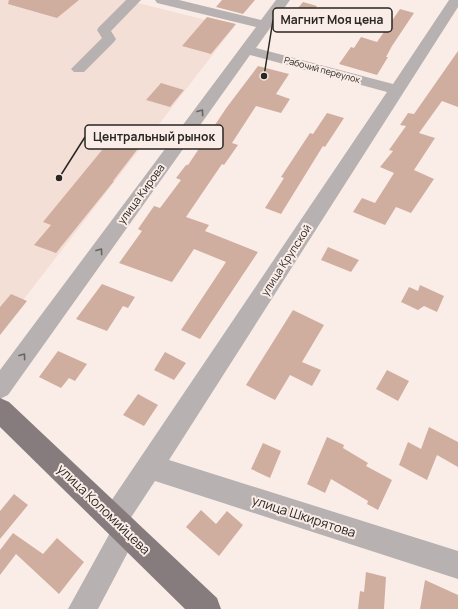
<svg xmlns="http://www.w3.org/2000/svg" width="458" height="609" font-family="Manrope,sans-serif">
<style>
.built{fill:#f4dfd6}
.building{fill:#d0ae9f}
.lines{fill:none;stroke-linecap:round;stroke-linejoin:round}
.minor{fill:#b7b1b1;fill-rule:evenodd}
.major{fill:#877c7d;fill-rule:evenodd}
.oneway{stroke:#696563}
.labels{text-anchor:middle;stroke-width:4;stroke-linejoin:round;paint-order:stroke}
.far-street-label{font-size:9px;fill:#2a2623;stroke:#faede7}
.street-label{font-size:11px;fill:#2a2623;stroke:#faede7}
.near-street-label{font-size:13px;fill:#2a2623;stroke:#faede7}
.leader{fill:none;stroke:#2a2623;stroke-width:1.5}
.callout-dot{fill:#2a2623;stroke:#faede7;stroke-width:1.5}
.callout{fill:#faede7;stroke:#2a2623;stroke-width:1.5}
.callout-label{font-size:12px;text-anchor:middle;font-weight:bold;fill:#2a2623}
</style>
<rect width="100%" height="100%" fill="#faede7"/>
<path class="built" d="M 0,0 L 126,0 L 234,27 L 0,330 Z"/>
<path class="building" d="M 9,0 L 79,0 L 57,18 L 8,4 Z
M 222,0 L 255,0 L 243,14 L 216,7 Z
M 303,2 L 317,6 L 298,30 L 283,26 Z
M 400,9 L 414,13 L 392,46 L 386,57 L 388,57 L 377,75 L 339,64 L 351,47 L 354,48 L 361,37 L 377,42 Z
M 207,17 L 236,24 L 211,54 L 182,46 Z
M 458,51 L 458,107 L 442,101 L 419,133 L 435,138 L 414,170 L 434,179 L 411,213 L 396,207 L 385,225 L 353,212 L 362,198 L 375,203 L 394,173 L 380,167 L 393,151 L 389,150 L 406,126 L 400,125 L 408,113 L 414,114 Z
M 258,66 L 289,74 L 276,94 L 290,99 L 281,113 L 256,106 L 232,143 L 238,145 L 224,165 L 222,164 L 186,217 L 209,225 L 205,231 L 258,252 L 200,339 L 181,330 L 226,262 L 194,249 L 172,282 L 119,263 L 142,231 L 138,229 L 154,206 L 160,208 L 181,180 L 176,178 L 186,165 L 188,165 L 227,107 Z
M 161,83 L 184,90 L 170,107 L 146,100 Z
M 327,113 L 344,118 L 325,147 L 323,146 L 281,214 L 265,208 L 284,178 L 281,177 L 310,133 L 313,134 Z
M 114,138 L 140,146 L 113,181 L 114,181 L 56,253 L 34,245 L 51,225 L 43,222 L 107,144 L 109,144 Z
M 328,247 L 359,260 L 351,272 L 321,260 Z
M 102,284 L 135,297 L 128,308 L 123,306 L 107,331 L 76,319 Z
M 420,285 L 444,296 L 437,312 L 424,306 L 418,310 L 401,302 L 409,287 L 418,291 Z
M 11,294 L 27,301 L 0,335 L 0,307 Z
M 293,310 L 324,325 L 302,362 L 321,370 L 312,386 L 290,375 L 275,400 L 246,385 Z
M 58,351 L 87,364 L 75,381 L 69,378 L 61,388 L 39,377 Z
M 165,352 L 186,363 L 174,380 L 154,370 Z
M 387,370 L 409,381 L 398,401 L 376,389 Z
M 138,394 L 158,405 L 144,426 L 123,415 Z
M 429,427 L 458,442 L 458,467 L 437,455 L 427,480 L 399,465 L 408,442 L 421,449 Z
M 327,437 L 344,445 L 343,448 L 368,463 L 366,466 L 392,480 L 378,510 L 367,504 L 368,501 L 331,479 L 325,493 L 307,484 Z
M 263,443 L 281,451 L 270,478 L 251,469 Z
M 14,494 L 28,505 L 0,539 L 0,511 Z
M 201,510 L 216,524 L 227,511 L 243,525 L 219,556 L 186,527 Z
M 13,533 L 43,554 L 57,538 L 84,562 L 59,594 L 16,554 L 0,575 L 0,550 Z
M 366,572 L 386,577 L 384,609 L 358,609 L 360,591 L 364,592 Z
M 425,580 L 458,595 L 458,609 L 420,609 Z"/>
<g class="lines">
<path class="minor" d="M 126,0 L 141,0 L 111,31 L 116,39 L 114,42 L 84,72 L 74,72 L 71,69 L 102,38 L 97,30 L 99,27 Z
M 155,0 L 179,0 L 261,20 L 276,0 L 290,0 L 256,48 L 393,84 L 449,0 L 458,0 L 458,7 L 169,460 L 458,551 L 458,579 L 155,481 L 130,519 L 135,522 L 139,531 L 98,609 L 68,609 L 111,531 L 105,528 L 101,519 L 105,510 L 387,92 L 250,55 L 8,395 L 0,399 L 0,370 L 256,27 L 157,3 Z"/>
<path class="major" d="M 0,398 L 9,402 L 217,598 L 221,609 L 185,609 L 0,427 Z"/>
</g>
<defs><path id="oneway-chevron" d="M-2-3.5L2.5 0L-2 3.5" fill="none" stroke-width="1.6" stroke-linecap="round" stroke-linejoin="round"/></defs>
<g class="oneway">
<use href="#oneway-chevron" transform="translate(201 112) rotate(-54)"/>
<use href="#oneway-chevron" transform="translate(100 251) rotate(-54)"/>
<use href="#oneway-chevron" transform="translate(23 356) rotate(-54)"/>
</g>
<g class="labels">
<g class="far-street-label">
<text transform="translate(322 70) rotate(15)" y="3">Рабочий переулок</text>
</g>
<g class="street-label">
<text transform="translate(141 194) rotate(-54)" y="4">улица Кирова</text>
<text transform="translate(286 260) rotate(-57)" y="4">улица Крупской</text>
</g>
<g class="near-street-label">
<text transform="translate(104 509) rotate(44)" y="5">улица Коломийцева</text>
<text transform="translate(304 516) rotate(18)" y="5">улица Шкирятова</text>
</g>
</g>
<path class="leader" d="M264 76L273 20M59 178L85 137"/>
<g class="callout-dot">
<circle cx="264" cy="76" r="4"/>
<circle cx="59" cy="178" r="4"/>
</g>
<g class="callout">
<rect x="273" y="8" width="119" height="24" rx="4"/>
<rect x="85" y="125" width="138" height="24" rx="4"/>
</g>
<g class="callout-label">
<text x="332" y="24">Магнит Моя цена</text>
<text x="154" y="141">Центральный рынок</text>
</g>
</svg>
